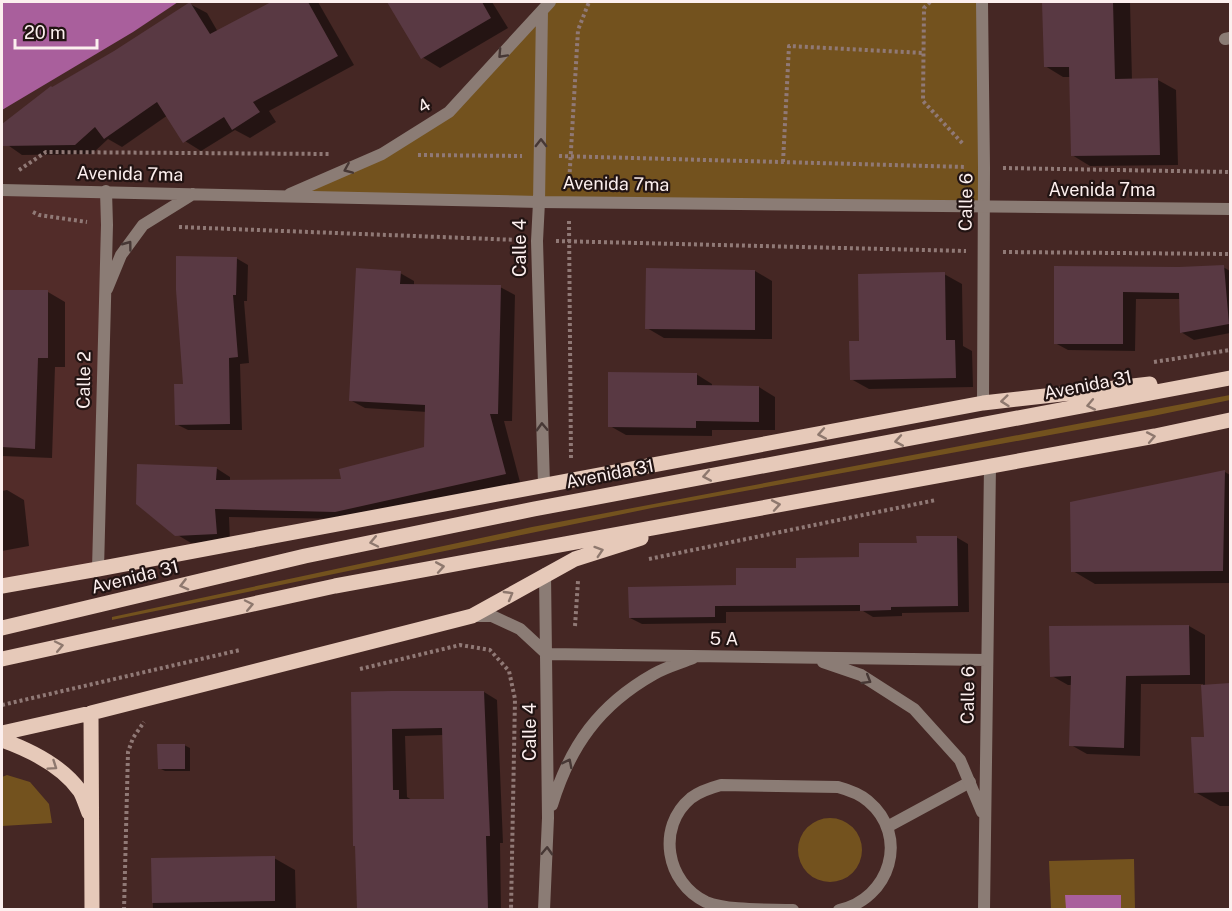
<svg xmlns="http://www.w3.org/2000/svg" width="1232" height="911" font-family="'Public Sans',sans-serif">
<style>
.built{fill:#522c29}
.green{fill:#73521e}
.water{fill:#a95f9c}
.shadow{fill:#0007;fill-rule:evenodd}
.building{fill:#593943;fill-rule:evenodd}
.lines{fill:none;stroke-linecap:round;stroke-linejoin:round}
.path{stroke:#907976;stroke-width:4;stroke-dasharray:3 3;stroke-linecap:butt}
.service{stroke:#8b7c75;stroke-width:12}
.minor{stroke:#8b7c75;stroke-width:12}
.tertiary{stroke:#8b7c75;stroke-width:12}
.primary{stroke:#e6c9b9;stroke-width:15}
.oneway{stroke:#473835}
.oneway2{stroke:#8e786e}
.labels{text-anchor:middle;stroke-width:4.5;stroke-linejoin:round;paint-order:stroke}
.street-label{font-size:18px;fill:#fcefee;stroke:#221413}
</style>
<rect width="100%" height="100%" fill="#452724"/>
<path class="built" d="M 2,190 L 106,191 L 99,562 L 2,586 Z"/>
<path class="green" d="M 550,2 L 982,2 L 984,207 L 285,196 L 382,154 L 449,112 Z
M 1230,395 L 1230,400 L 1153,416 L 652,508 L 112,620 L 112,617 L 532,527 Z
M 7,775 L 30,782 L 49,804 L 52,823 L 2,826 L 2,777 Z
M798 850a32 32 0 1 1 64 0a32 32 0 1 1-64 0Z
M 1134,859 L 1135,909 L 1051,909 L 1049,861 Z"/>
<path class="water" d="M 2,2 L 178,2 L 133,32 L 2,110 Z
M 1065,895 L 1121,895 L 1121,909 L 1066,909 Z"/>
<path class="shadow" d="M 274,2 L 318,2 L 354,65 L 269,111 L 276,122 L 250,138 L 235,130 L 201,151 L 185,141 L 168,115 L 122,147 L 108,139 L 92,154 L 22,155 L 2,141 L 2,126 L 51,88 L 114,52 L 190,4 L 207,13 L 218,32 Z
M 389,2 L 492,2 L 508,28 L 440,68 L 422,57 Z
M 1044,2 L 1130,2 L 1132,80 L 1158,80 L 1176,90 L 1178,165 L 1090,166 L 1072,155 L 1071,77 L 1063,77 L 1045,66 Z
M 236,258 L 248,265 L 247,301 L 244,301 L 249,363 L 240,364 L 242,430 L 188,430 L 176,424 L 184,385 Z
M 1223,267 L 1230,271 L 1230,333 L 1194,340 L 1181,332 L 1181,299 L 1136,299 L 1135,351 L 1068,350 L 1055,343 L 1055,268 Z
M 755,271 L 772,281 L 772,339 L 664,338 L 647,328 Z
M 400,273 L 414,281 L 414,286 L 500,287 L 515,295 L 512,421 L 504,421 L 520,482 L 350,519 L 229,517 L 230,542 L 191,543 L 176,534 L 216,468 L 230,477 L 230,482 L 343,480 L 426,449 L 427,412 L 365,408 L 350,400 Z
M 944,274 L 962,284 L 963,346 L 972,351 L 973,387 L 869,389 L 851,379 Z
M 2,291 L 48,292 L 65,302 L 65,367 L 55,367 L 52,458 L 2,456 Z
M 696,374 L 712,384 L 712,387 L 759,387 L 775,397 L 775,430 L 712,430 L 712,436 L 626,435 L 610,426 Z
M 1225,472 L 1230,475 L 1230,583 L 1095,584 L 1073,571 L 1072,503 Z
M 7,490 L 24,500 L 29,546 L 2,551 L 2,491 Z
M 956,537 L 968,544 L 969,612 L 902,613 L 902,616 L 873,617 L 863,611 L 726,612 L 726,623 L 642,624 L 630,618 L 797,569 L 860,559 Z
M 1189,626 L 1205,635 L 1205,686 L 1230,685 L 1230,806 L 1220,806 L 1195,792 L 1206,738 L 1203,684 L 1141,684 L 1140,756 L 1087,754 L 1071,745 L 1073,685 L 1068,685 L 1052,676 Z
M 484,692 L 497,700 L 503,843 L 500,843 L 501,910 L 358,910 L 352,693 ZM 444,735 L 446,800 L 412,800 L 407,797 L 405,736 Z
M 184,745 L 190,748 L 190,771 L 165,771 L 159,768 Z
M 274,858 L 295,870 L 296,910 L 153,910 L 152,859 Z"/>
<path class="building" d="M 190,2 L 210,34 L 271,2 L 308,2 L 338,56 L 253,102 L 260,112 L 232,130 L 224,117 L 183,143 L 157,102 L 104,139 L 95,127 L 75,145 L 2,146 L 2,124 L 51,86 L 52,87 L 114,51 Z
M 387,2 L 482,2 L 491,18 L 421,59 Z
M 1042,2 L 1113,2 L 1115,79 L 1158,78 L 1160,155 L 1071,156 L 1069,67 L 1044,67 Z
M 176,256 L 237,257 L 236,295 L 233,295 L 238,357 L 229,358 L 230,424 L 175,425 L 174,384 L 183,384 L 176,290 Z
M 1224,265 L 1229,324 L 1180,333 L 1179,293 L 1123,292 L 1123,344 L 1054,344 L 1054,266 L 1179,267 Z
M 356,268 L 401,271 L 400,284 L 501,285 L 498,414 L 490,414 L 506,474 L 335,512 L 215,509 L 217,534 L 175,536 L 136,504 L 137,464 L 217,467 L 216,480 L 341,479 L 339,469 L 424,447 L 425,405 L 349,401 Z
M 646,268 L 755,270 L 755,330 L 645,329 Z
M 945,272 L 946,340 L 955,340 L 956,378 L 850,380 L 849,341 L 859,341 L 858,274 Z
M 2,290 L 48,290 L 48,358 L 38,358 L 35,449 L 2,447 Z
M 608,372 L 697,373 L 697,385 L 759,386 L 759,422 L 696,421 L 696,428 L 608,427 Z
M 1225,470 L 1223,571 L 1071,572 L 1070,502 Z
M 916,536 L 957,536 L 958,606 L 891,607 L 891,610 L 860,611 L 860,605 L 715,606 L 715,617 L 629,618 L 628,587 L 736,585 L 736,568 L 796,568 L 796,558 L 859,557 L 859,543 L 917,543 Z
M 1189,625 L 1190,675 L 1126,676 L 1124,748 L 1069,746 L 1071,676 L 1050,677 L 1049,626 Z
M 1230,683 L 1230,792 L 1194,793 L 1191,737 L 1204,737 L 1201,685 Z
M 391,691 L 484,691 L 490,836 L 486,836 L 488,909 L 357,909 L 355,846 L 353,846 L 351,692 ZM 442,728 L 444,799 L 399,799 L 399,790 L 393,790 L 392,729 Z
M 157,744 L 185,744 L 185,769 L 158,769 Z
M 275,856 L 275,901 L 152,903 L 151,858 Z"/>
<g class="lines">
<path class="path" d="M 930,2 L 924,8 L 923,101 L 964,145
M 418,155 L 522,156
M 559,156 L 966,167
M 783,162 L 789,46 L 924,53
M 1003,168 L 1230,172
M 19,170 L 46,152 L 330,154
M 569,184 L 578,30 L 589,2
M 33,212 L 39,215 L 87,222
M 569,221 L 571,460
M 179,227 L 519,240
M 556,241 L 966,251
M 1003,252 L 1230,254
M 1154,362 L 1230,350
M 649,559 L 936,500
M 575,626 L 578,581
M 360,669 L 460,645 L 490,650 L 509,671 L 515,699 L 511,910
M 2,705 L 240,650
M 124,910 L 128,752 L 133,738 L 144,722"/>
<path class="service" d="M 1225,39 L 1230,38
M 887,827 L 970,782
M 793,910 C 768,909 728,911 706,902 C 666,883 656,827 691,798 C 700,791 710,788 721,785 L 838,787 C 849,790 860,794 868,801 C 910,836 890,899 839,910"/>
<path class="minor" d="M 982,2 L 984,168 L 983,403
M 539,202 L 537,241 L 544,485
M 473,616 L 492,616 L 520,629 L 547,654 L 987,660
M 823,662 L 861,675 L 914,709 L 960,760 L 982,812
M 552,805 C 570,746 599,705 654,674 C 666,667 681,663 693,658
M 544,910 L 548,818 L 545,574
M 984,910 L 990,465"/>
<path class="tertiary" d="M 2,190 L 539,202 L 1230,209
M 290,194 L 382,154 L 449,112 L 550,2
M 539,202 L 542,11
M 107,289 L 121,255 L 143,225 L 193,194
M 98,569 L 107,225 L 106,191"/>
<path class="primary" d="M 2,586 L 98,569 L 983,403 L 1150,384
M 2,628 L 305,556 L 534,509 L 1230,378
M 2,659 L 335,586 L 1155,436 L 1230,420
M 91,713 L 92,910
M 2,733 L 91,713 L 472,616 L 575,559 L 641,538
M 2,740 C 30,750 62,766 80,791 C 84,798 86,806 89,813"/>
</g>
<defs><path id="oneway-chevron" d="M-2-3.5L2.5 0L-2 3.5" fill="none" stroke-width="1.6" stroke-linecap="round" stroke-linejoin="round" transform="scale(1.5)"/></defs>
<g class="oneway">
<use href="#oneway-chevron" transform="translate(502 54) rotate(133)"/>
<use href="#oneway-chevron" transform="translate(541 143) rotate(-90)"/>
<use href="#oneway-chevron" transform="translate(348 169) rotate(157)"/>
<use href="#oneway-chevron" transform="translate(128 245) rotate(-53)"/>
<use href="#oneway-chevron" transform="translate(542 427) rotate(-92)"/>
<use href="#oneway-chevron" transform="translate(867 680) rotate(31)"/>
<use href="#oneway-chevron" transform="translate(568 763) rotate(-63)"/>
<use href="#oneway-chevron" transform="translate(547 851) rotate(-88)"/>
</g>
<g class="oneway2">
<use href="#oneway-chevron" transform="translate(1005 401) rotate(174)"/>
<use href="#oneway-chevron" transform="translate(1091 405) rotate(169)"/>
<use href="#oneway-chevron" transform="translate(822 434) rotate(170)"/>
<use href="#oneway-chevron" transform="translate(1151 437) rotate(-11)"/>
<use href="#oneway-chevron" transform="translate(899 441) rotate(170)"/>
<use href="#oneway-chevron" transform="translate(707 476) rotate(170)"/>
<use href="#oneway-chevron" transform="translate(776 505) rotate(-10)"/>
<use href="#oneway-chevron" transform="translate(374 542) rotate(168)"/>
<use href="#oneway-chevron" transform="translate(599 551) rotate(-18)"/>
<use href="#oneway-chevron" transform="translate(440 567) rotate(-10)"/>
<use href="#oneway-chevron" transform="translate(184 585) rotate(166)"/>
<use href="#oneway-chevron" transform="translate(509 595) rotate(-30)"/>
<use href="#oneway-chevron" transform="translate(249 605) rotate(-12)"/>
<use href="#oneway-chevron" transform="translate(59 646) rotate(-12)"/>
<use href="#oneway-chevron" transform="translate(53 766) rotate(34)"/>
</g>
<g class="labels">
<g class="street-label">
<text transform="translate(424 106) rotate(-32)" y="6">4</text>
<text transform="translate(130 174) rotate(1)" y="6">Avenida 7ma</text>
<text transform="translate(616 184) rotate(1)" y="6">Avenida 7ma</text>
<text x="1102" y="196">Avenida 7ma</text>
<text transform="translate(966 202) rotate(-89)" y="6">Calle 6</text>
<text transform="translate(520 248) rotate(-90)" y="6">Calle 4</text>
<text transform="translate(84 380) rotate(-89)" y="6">Calle 2</text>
<text transform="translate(1088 385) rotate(-11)" y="6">Avenida 31</text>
<text transform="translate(610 474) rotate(-11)" y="6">Avenida 31</text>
<text transform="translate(135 577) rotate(-14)" y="6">Avenida 31</text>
<text transform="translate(724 639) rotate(1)" y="6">5 A</text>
<text transform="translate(968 695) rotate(-89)" y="6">Calle 6</text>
<text transform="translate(530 732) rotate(-90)" y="6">Calle 4</text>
</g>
</g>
<rect width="1232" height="911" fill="none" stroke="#fcefee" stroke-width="6"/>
<path d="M15 39v9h82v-9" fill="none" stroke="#fcefee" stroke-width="3"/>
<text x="24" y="39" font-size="18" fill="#fcefee" stroke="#221413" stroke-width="4.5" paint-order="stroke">20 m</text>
</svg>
